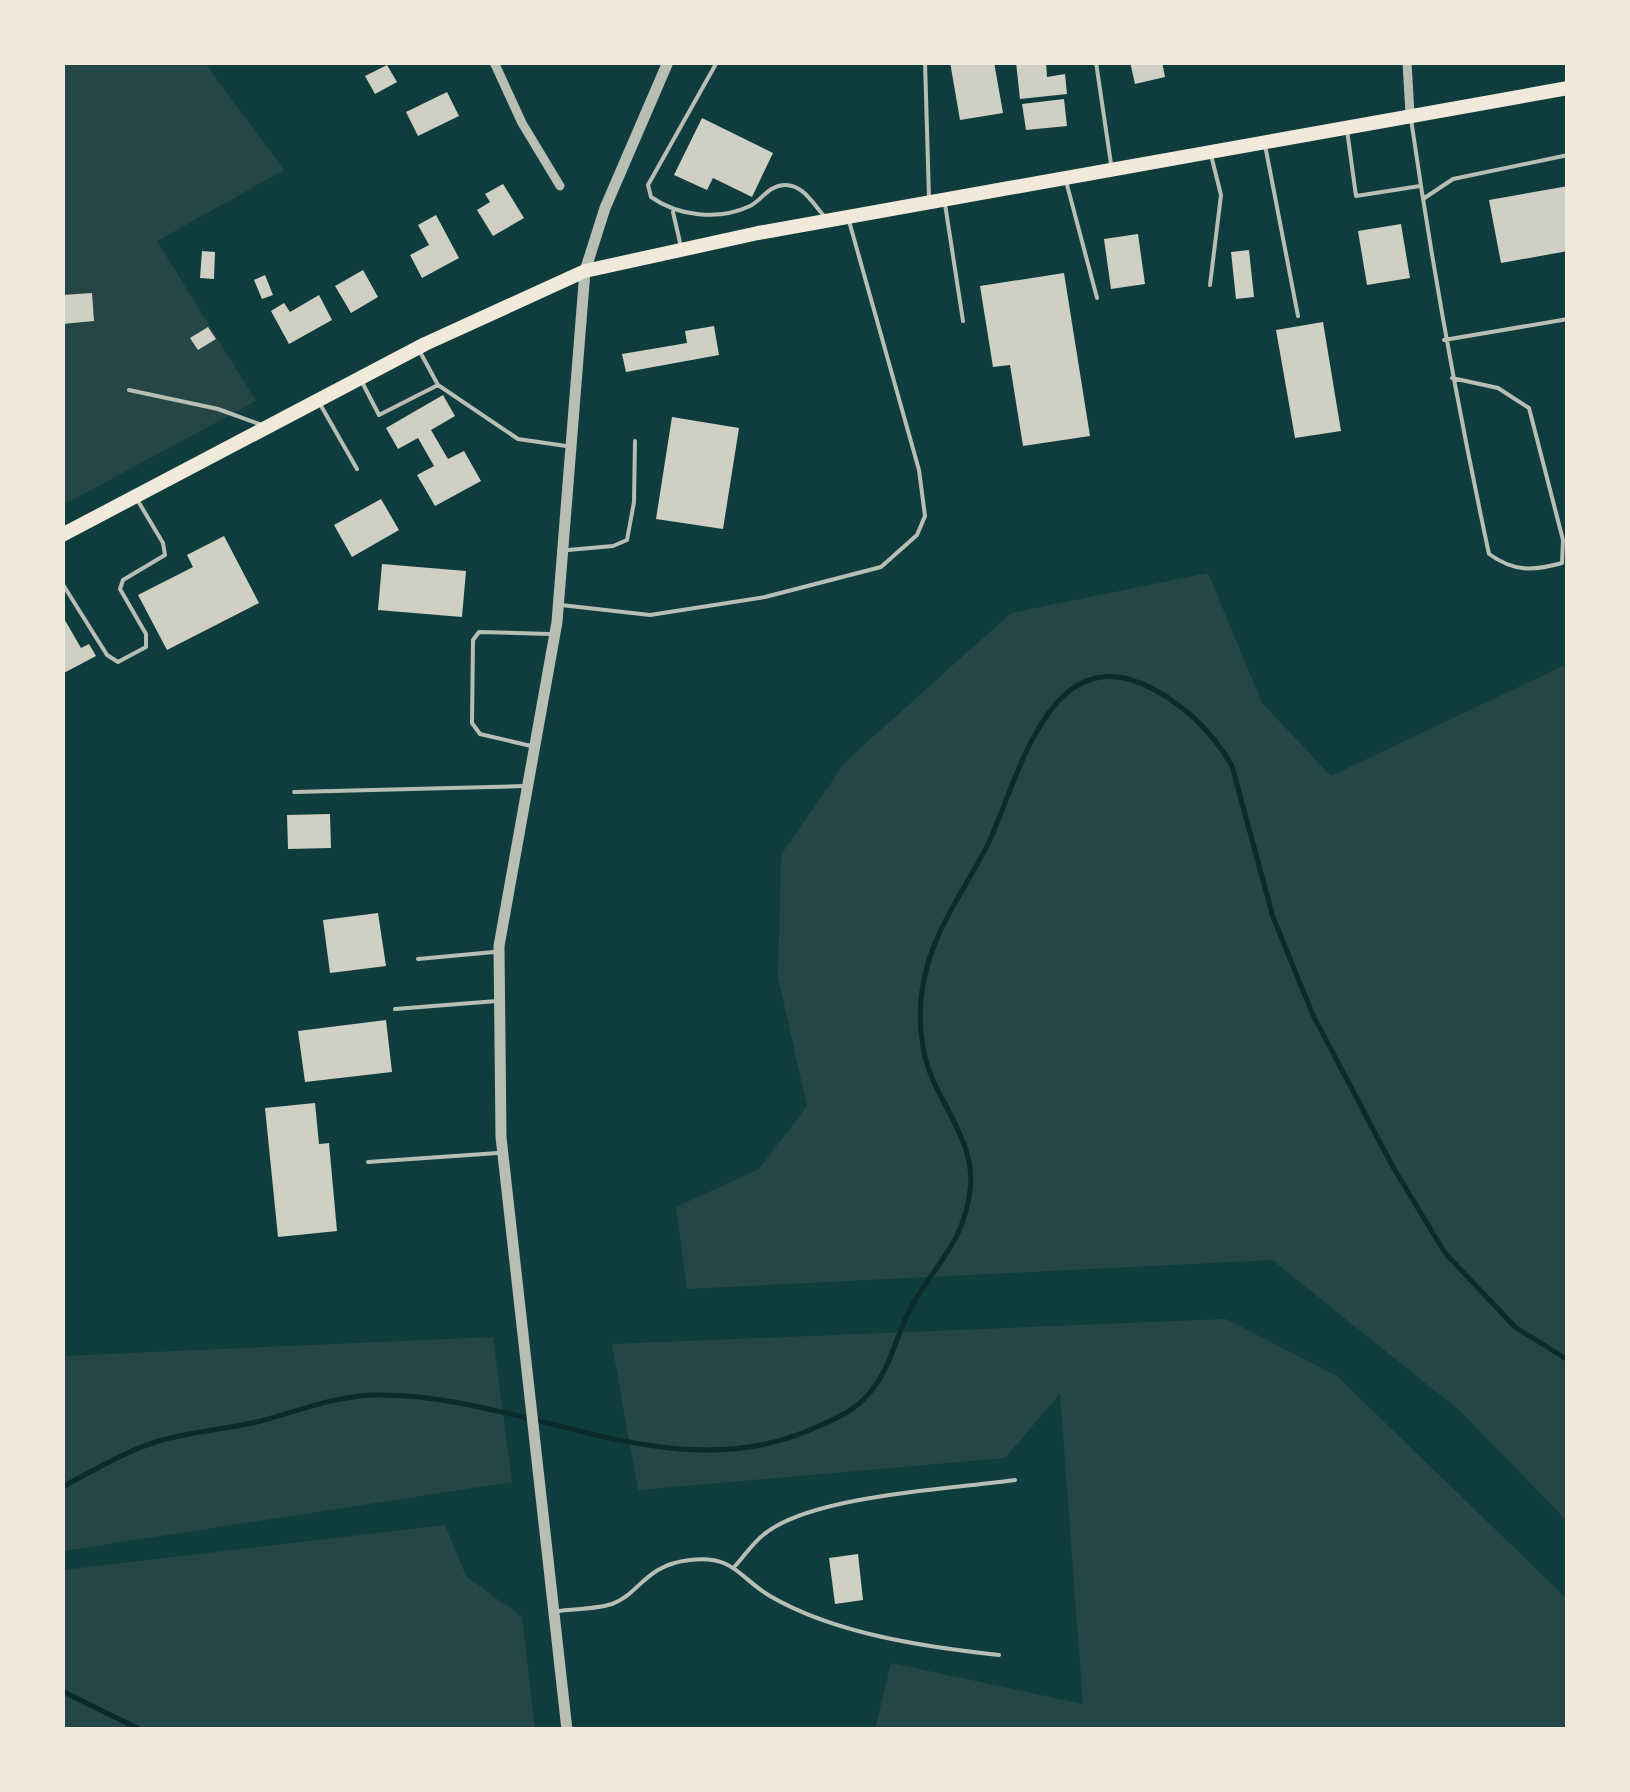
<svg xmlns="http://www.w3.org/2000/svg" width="1630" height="1792" font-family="'Titillium Web',sans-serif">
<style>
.green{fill:#244646}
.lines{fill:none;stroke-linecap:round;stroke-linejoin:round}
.stream{stroke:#0a2a2b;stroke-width:5}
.building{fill:#cfcfc3}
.service{stroke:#b8beb3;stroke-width:4}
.minor{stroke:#b8beb3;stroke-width:9}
.tertiary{stroke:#b8beb3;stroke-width:11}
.primary{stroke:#f1e9da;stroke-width:14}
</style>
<rect width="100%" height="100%" fill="#0f3d3e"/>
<path class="green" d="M 63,63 L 205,63 L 284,170 L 157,241 L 256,401 L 63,505 Z
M 1208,573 L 1262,703 L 1331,776 L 1567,664 L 1567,1521 L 1458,1409 L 1272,1260 L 687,1289 L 676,1207 L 759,1169 L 807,1106 L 778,977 L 781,855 L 846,761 L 1011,613 Z
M 1226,1319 L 1337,1376 L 1567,1599 L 1567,1729 L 875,1729 L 891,1663 L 1083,1704 L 1060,1394 L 1005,1458 L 638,1490 L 612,1344 Z
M 493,1337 L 512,1482 L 63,1551 L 63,1356 Z
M 445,1525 L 466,1576 L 522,1617 L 535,1729 L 63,1729 L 63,1570 Z"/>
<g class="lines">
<path class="stream" d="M 62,1487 C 95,1470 127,1450 162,1440 C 194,1431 228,1429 261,1421 C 298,1411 338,1395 377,1395 C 520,1393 667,1490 807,1431 C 826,1423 849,1414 863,1400 C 892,1372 894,1337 913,1304 C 938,1261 963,1243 970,1191 C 976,1150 949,1116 933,1080 C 921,1054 918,1019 922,991 C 930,932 964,893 989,842 C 1020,775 1050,632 1155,690 C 1188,708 1213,733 1232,766 L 1273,917 L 1313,1015 L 1393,1167 L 1445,1253 L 1515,1327 L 1568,1360
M 62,1691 L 141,1730"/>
</g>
<path class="building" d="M 950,62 L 994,62 L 1003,113 L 960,120 Z
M 1016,62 L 1046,62 L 1047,77 L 1065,74 L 1067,94 L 1020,99 Z
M 1130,62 L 1162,62 L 1165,77 L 1135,84 Z
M 387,65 L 397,82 L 375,94 L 365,76 Z
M 447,92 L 459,116 L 418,136 L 406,112 Z
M 1064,99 L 1067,126 L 1026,130 L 1022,104 Z
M 702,118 L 773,153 L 752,197 L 713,178 L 707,190 L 674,175 Z
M 503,184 L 524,218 L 493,236 L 477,210 L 490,202 L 485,194 Z
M 1568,186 L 1568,251 L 1501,263 L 1489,200 Z
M 436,215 L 459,258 L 422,278 L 410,255 L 429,245 L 418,225 Z
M 1401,224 L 1410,278 L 1367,285 L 1358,231 Z
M 1138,234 L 1145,284 L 1111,289 L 1104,239 Z
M 1249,250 L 1254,297 L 1236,299 L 1231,252 Z
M 202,251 L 215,252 L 214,279 L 200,278 Z
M 363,270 L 378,297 L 351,313 L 335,286 Z
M 1064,273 L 1090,436 L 1023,446 L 1010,365 L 993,367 L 980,286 Z
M 265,275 L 273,295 L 262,299 L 254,280 Z
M 92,293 L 94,321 L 62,324 L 62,295 Z
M 319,295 L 332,320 L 289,344 L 271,311 L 284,303 L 290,312 Z
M 1323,322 L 1341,431 L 1295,438 L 1276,330 Z
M 714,326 L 719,355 L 626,372 L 622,354 L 687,343 L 685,331 Z
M 208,327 L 216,339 L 198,350 L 190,338 Z
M 443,395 L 455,416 L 431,430 L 448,459 L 464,451 L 481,481 L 435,506 L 417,475 L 434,466 L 418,438 L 398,449 L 386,428 Z
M 672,417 L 739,428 L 723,529 L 656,519 Z
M 381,499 L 399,530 L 352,557 L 334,525 Z
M 224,536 L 259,603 L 167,650 L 138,595 L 193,567 L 187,555 Z
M 382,564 L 466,571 L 462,617 L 378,610 Z
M 62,615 L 81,648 L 89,644 L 96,656 L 62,674 Z
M 330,814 L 331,848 L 288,849 L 287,815 Z
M 378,913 L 386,966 L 330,973 L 323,920 Z
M 386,1020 L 392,1072 L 305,1082 L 298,1031 Z
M 315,1103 L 319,1144 L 329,1143 L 337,1231 L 278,1237 L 265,1108 Z
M 858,1554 L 863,1600 L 835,1604 L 829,1558 Z"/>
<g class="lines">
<path class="service" d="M 717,62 L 648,185 L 651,197 C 678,216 718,221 750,206 C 762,200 768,186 784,185 C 804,184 814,206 826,218
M 925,62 L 929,198
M 1096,62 L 1111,164
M 1411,119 C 1432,265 1458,409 1489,554 C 1514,572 1533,571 1562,563 L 1563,540 L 1529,408 L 1498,388 L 1452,378
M 1347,130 L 1356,196 L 1420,186
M 1265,145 L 1298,316
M 1066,181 L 1097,298
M 1423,199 L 1453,179 L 1568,155
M 945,204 L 963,321
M 673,212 L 681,247
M 1210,285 L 1221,195 L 1211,155
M 1444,340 L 1568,319
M 419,350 L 438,385 L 518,439 L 566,446
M 363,384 L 379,415 L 438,385
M 129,390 L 218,409 L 262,425
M 320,404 L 357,469
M 568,550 L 613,546 L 627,540 L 634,502 L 635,441
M 62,583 L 107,655 L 118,662 L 146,647 L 146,634 L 120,589 L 123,580 L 165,555 L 163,543 L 138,501
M 561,605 L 650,615 L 765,597 L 881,567 L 917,535 L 925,516 L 919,470 L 849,221
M 531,746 L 480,734 L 472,723 L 473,640 L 479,632 L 550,634
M 294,792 L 525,786
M 418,959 L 494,952
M 395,1009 L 497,1001
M 368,1162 L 498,1153
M 735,1566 C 745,1555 755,1540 767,1532 C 817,1495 951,1489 1015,1480
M 558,1611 C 575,1609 596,1609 612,1604 C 640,1594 644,1565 690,1560 C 735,1555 739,1578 770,1596 C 835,1634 925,1647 999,1655"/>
<path class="minor" d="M 494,62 L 522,123 L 560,186
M 1407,62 L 1410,114"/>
<path class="tertiary" d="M 567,1730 L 501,1137 L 499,946 L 557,622 L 585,271 L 605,208 L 668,62"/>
<path class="primary" d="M 62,535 L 425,344 L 585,271 L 758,233 L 1568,88"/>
</g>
<rect width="1630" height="1792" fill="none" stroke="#f1e9da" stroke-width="130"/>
</svg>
